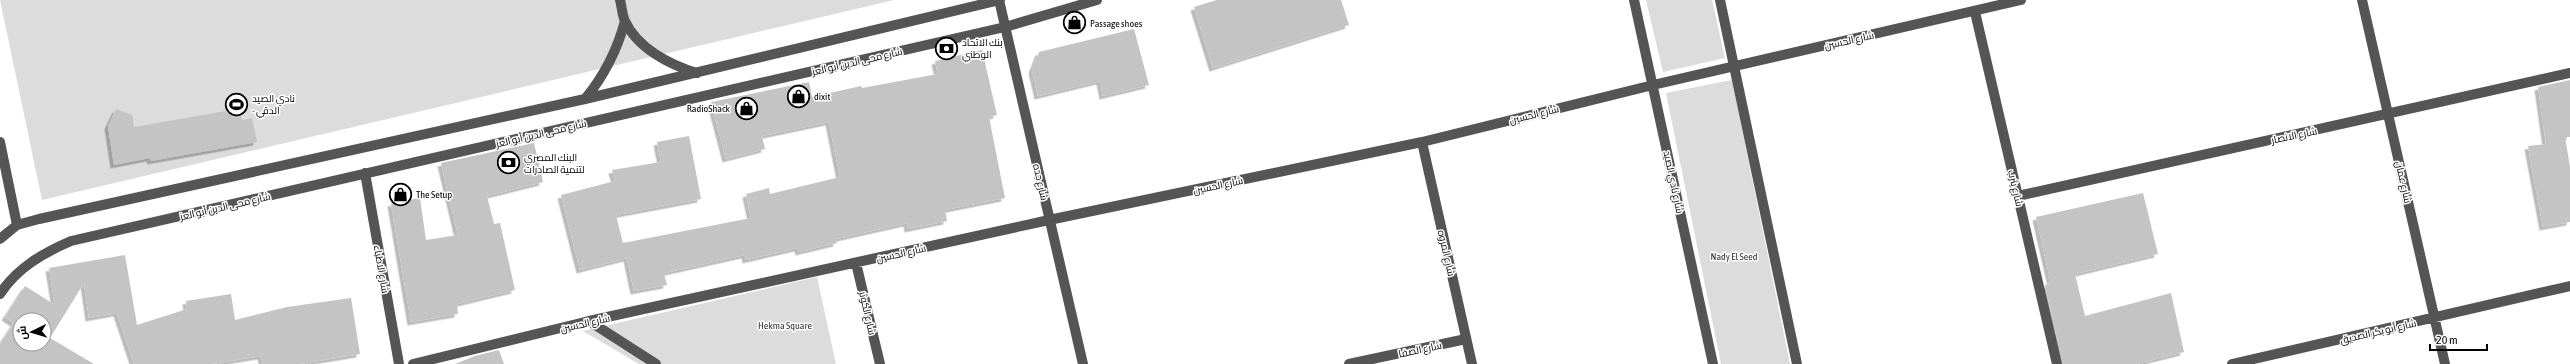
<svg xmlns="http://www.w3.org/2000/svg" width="2570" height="364" font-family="'Asap Condensed',Cairo,sans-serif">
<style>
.green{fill:#dcdcdc}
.building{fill:#c4c4c4;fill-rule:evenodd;filter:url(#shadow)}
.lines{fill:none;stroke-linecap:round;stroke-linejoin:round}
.minor{stroke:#555;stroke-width:10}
.labels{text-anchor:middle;stroke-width:3;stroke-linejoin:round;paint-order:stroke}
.poi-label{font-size:10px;fill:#000;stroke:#fff;text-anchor:start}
.street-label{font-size:10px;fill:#000;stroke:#fff}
.park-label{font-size:10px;fill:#333;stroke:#fff}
</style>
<defs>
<filter id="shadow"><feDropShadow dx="-3.5" dy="3.5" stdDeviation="0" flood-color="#0004"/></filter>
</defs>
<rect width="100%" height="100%" fill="#fff"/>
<path class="green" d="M 0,0 L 894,0 L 42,200 Z
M 1646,0 L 1712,0 L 1725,58 L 1663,72 Z
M 1732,80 L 1790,364 L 1721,364 L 1666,93 Z
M 817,277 L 836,364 L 639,364 L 583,331 Z"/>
<path class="building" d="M 1217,0 L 1341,0 L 1349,25 L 1213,68 L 1194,7 Z
M 1134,29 L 1149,85 L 1103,96 L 1100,81 L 1038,96 L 1032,70 L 1039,52 Z
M 982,50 L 997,115 L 989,117 L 1005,198 L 945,210 L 947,221 L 908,229 L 907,223 L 836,239 L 837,243 L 799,252 L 798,248 L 746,260 L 745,255 L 664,273 L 667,285 L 634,291 L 627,258 L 580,270 L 561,195 L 615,181 L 612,170 L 661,162 L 657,142 L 689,136 L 701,199 L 616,215 L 623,243 L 751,218 L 746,194 L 769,188 L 770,194 L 840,177 L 829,122 L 762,136 L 765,149 L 726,159 L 711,102 L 809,82 L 812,97 L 861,86 L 862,88 L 938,74 L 935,61 Z
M 2570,80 L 2570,137 L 2565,137 L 2570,167 L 2570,222 L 2543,227 L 2528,146 L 2546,144 L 2538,87 Z
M 116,109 L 132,115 L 134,127 L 226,111 L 226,113 L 240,112 L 242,120 L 252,118 L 257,142 L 151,161 L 150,158 L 114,165 L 108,126 Z
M 534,143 L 543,182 L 487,196 L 494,224 L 500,223 L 515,290 L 457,304 L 458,314 L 411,322 L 391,203 L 420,198 L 426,240 L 458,235 L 441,163 Z
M 2143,193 L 2158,254 L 2075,274 L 2085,316 L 2171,293 L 2184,352 L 2136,364 L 2063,364 L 2045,285 L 2051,283 L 2036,217 Z
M 125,255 L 137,325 L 187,309 L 186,301 L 231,294 L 235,320 L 287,307 L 351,298 L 360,354 L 299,364 L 263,364 L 261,356 L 211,364 L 134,364 L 117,313 L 89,318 L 84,283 L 50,338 L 94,364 L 0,364 L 0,344 L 14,323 L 5,317 L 25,286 L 55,305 L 49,268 ZM 20,320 L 44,320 L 44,344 L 20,344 Z
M 499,350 L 504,364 L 455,364 L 475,356 Z"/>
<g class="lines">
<path class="minor" d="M 620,0 C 622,7 622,15 625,21 C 637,48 670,65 697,73
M 999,0 L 1083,364
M 1634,0 L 1713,364
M 1720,0 L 1797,364
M 2362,0 L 2445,364
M 1975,12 L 2057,364
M 585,99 C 604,76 617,51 625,21
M 0,142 L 17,225
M 1422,142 L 1472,364
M 365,173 L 399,364
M 2018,196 L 2570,73
M 0,239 L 17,225 L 39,219 L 585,99 L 1000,0
M 856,263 L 880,364
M 0,294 C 17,268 43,253 71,241 L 1005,27 L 1097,0
M 589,321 L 656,364
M 413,364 L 589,321 L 1049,220 L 1422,142 L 1653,85 L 2021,0
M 1349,364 L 1466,339
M 2232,364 L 2570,286"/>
</g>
<defs>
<symbol id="shop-ring" viewBox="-11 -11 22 22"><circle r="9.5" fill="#fff" stroke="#000" stroke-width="1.5"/><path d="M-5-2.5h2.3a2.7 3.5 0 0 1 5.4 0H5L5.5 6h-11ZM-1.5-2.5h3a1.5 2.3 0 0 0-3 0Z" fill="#000"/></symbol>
<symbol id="bank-ring" viewBox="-11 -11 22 22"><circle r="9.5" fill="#fff" stroke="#000" stroke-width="1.5"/><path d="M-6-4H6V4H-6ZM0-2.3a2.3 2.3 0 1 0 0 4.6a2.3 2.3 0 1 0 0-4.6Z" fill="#000"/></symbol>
<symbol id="stadium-ring" viewBox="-11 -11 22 22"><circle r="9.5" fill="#fff" stroke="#000" stroke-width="1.5"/><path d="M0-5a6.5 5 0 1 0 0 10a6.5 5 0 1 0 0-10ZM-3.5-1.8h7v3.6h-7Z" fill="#000"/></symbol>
</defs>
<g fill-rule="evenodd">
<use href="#shop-ring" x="1062" y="10" width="25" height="25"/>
<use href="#bank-ring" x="934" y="36" width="25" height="25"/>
<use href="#shop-ring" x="786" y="84" width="25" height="25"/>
<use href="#stadium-ring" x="224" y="92" width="25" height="25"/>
<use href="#shop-ring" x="734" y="96" width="25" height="25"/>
<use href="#bank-ring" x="496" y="150" width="25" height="25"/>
<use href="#shop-ring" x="388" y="182" width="25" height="25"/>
</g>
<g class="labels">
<g class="poi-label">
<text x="1090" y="27">Passage shoes</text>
<text x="962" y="46">بنك الاتحاد<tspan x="962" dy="12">الوطني</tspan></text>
<text x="814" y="100">dixit</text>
<text x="252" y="102">نادي الصيد<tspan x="252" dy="12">- الدقي</tspan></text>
<text x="730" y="112" text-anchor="end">RadioShack</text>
<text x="524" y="161">البنك المصري<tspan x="524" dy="12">لتنمية الصادرات</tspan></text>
<text x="416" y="198">The Setup</text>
</g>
<g class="street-label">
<text transform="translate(1849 40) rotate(-13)" y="4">شارع الحسين</text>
<text transform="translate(857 61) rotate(-13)" y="4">شارع محى الدين أبو العز</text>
<text transform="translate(1534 114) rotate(-14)" y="4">شارع الحسين</text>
<text transform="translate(541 133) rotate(-13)" y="4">شارع محى الدين أبو العز</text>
<text transform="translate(2294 135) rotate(-12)" y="4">شارع الانصار</text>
<text transform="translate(1041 182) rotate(77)" y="4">شارع جده</text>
<text transform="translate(1674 182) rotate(78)" y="4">شارع نادي الصيد</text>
<text transform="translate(2404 182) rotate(77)" y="4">شارع عمان</text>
<text transform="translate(1218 185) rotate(-12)" y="4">شارع الحسين</text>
<text transform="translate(2016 188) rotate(77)" y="4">شارع يثرب</text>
<text transform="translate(225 206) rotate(-13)" y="4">شارع محى الدين أبو العز</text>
<text transform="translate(901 253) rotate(-13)" y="4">شارع الحسين</text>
<text transform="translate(1447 253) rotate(77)" y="4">شارع المروه</text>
<text transform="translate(382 269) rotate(80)" y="4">شارع الاطباء</text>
<text transform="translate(868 313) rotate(77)" y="4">شارع الكوثر</text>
<text transform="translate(585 323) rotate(-13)" y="4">شارع الحسين</text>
<text transform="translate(2378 331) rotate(-13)" y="4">شارع أبو بكر الصديق</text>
<text transform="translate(1420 349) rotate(-12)" y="4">شارع الصفا</text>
</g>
<g class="park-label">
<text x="1734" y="260">Nady El Seed</text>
<text x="785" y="329">Hekma Square</text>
</g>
</g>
<g transform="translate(32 332) rotate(265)"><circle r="19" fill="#ffffff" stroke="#999999"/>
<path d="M0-3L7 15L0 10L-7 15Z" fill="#000000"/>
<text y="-6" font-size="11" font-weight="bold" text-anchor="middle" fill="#000000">ش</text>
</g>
<path d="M2430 344v6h57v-6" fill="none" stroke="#000000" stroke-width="2"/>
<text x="2436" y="344" font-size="12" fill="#000000" stroke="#ffffff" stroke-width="3" paint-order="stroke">20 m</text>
</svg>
